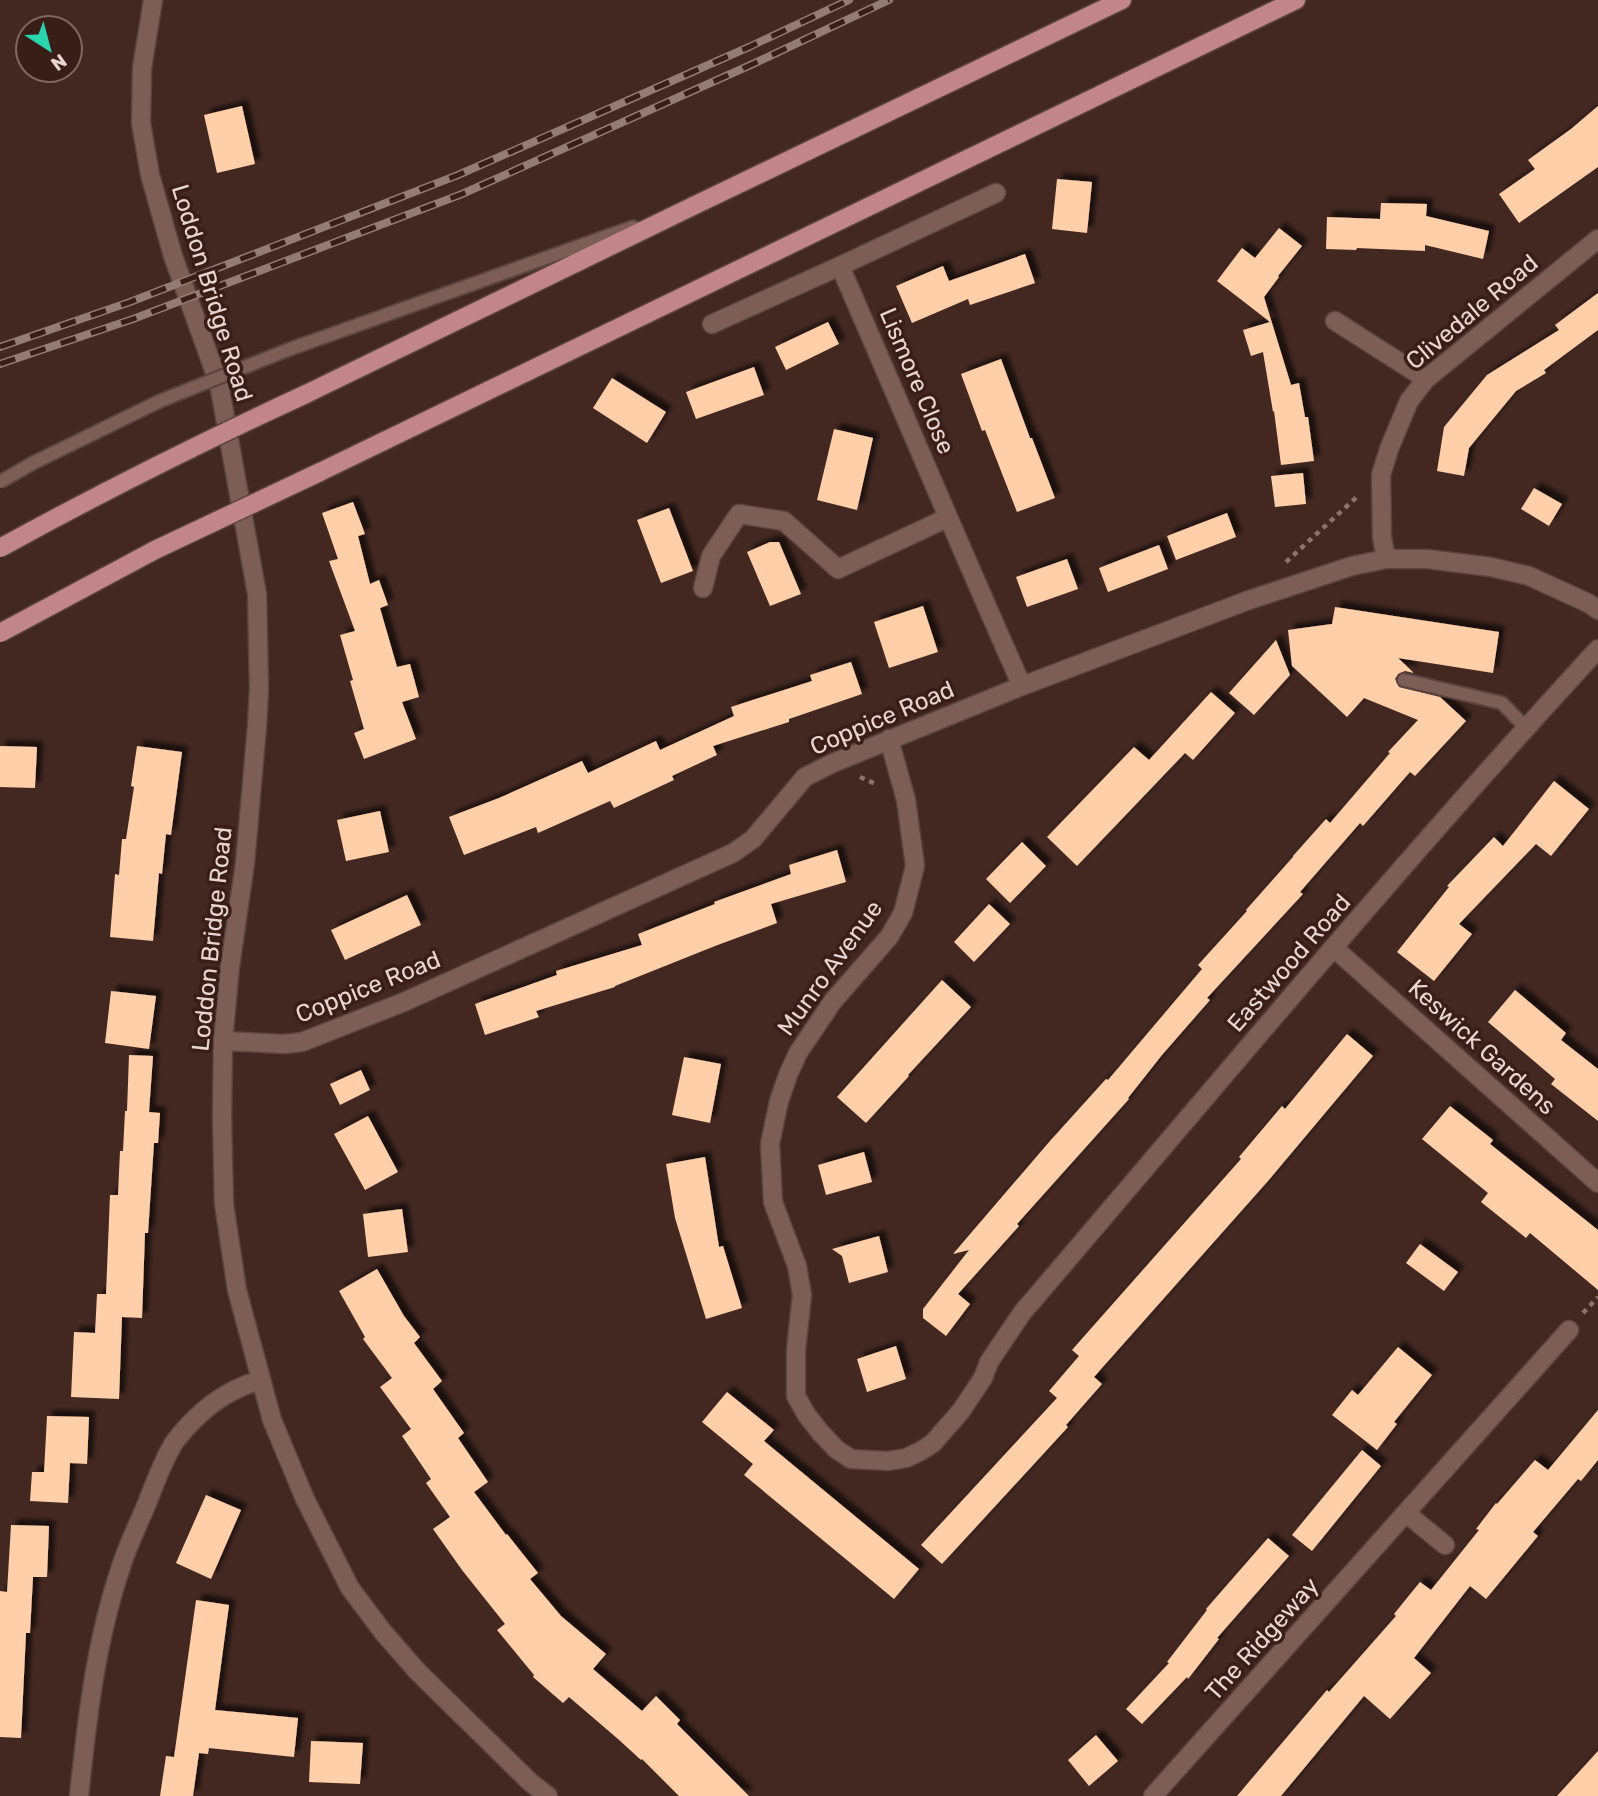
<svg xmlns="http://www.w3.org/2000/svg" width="1598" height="1796" font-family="Rubik,sans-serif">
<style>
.building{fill:#fecfa9;filter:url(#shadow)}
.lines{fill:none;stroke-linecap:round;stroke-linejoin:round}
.service-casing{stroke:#5b433f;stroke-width:16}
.minor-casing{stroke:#5b433f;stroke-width:21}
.tertiary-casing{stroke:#5b433f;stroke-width:21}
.primary-casing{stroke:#5b433f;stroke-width:21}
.path{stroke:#8b736e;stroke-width:4.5;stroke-dasharray:5 5;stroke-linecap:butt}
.service{stroke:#7d5e56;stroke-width:12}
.minor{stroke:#7d5e56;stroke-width:18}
.tertiary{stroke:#7d5e56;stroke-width:18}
.primary{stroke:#c2858c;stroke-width:18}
.rail-casing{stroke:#937b76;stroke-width:8}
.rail{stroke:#391e18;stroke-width:5;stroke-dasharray:16;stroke-linecap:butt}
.service-bridge-casing{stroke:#5b433f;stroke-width:16;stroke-linecap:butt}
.primary-bridge-casing{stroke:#5b433f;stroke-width:21;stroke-linecap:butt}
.service-bridge{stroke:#7d5e56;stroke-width:12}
.primary-bridge{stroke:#c2858c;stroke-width:18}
.labels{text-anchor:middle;stroke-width:7;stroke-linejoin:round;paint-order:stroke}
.street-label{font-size:24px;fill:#e9d6d2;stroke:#391e18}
</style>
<defs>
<filter id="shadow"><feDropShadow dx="6" dy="-6" stdDeviation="2" flood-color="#0009"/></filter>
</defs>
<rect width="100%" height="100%" fill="#432822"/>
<path class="building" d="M 242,106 L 255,164 L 217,173 L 204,115 Z
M 1598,106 L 1598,167 L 1519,223 L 1499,194 L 1535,169 L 1528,160 L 1571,129 Z
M 1057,179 L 1092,182 L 1087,233 L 1052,229 Z
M 1381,203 L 1427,204 L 1426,216 L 1489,231 L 1483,259 L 1425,245 L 1425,251 L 1357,248 L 1356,250 L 1326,249 L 1327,217 L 1380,219 Z
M 1279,228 L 1302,246 L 1278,276 L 1279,277 L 1264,297 L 1291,385 L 1299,383 L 1305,417 L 1308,417 L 1314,461 L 1281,465 L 1274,411 L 1273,412 L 1263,352 L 1251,356 L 1243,330 L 1270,322 L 1217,281 L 1242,248 L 1255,258 Z
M 1025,254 L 1035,283 L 970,305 L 968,299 L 912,323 L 896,286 L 943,266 L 949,281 Z
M 1598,293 L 1598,330 L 1544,370 L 1546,373 L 1516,391 L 1469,448 L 1464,476 L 1437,471 L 1444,427 L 1487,375 L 1559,330 L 1555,325 Z
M 828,322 L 839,344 L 786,370 L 775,347 Z
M 1001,359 L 1030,438 L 1032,438 L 1055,498 L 1017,512 L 985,430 L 982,431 L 961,374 Z
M 754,367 L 764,395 L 696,419 L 686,392 Z
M 612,378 L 666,412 L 647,443 L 593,408 Z
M 834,429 L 873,438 L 857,510 L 817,500 Z
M 1303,473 L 1306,504 L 1275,507 L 1271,476 Z
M 1534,488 L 1562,504 L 1549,526 L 1521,509 Z
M 353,502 L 365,534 L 358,536 L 370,584 L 379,580 L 388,605 L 380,608 L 397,667 L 410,664 L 419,697 L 402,702 L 416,739 L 364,759 L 354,733 L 364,729 L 350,681 L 353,680 L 340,635 L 355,631 L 329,561 L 338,559 L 322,513 Z
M 669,508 L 693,571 L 661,583 L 637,520 Z
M 1227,513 L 1236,537 L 1176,560 L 1167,536 Z
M 770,542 L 779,542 L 801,594 L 770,606 L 747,552 Z
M 1159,545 L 1168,569 L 1108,592 L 1099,568 Z
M 1067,559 L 1078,589 L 1027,607 L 1016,577 Z
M 923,606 L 938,652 L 889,668 L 874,622 Z
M 1335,607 L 1499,632 L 1493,673 L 1398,658 L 1414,673 L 1405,671 L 1398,674 L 1395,679 L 1399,687 L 1440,697 L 1466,721 L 1415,776 L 1410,772 L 1363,826 L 1360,823 L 1300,892 L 1303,894 L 1207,998 L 1210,1000 L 1162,1055 L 1128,1098 L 1129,1099 L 1017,1224 L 1019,1226 L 958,1294 L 970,1304 L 946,1336 L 923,1318 L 923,1309 L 969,1250 L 953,1254 L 1050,1141 L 1106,1079 L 1108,1080 L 1202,969 L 1198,965 L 1247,911 L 1246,910 L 1293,857 L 1293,856 L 1326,819 L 1330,823 L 1390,753 L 1388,752 L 1418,720 L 1364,698 L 1347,717 L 1292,666 L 1288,630 L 1332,624 Z
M 1276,640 L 1290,675 L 1254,715 L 1229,693 Z
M 851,662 L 862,694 L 789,719 L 789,722 L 713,746 L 717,755 L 672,776 L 674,780 L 614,808 L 610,801 L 538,833 L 536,827 L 464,855 L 449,817 L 499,798 L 582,761 L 588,773 L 656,741 L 660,750 L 734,716 L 731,707 L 812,681 L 810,675 Z
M 1211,692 L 1235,713 L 1193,760 L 1185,753 L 1077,866 L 1047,837 L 1134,747 L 1149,760 Z
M 0,746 L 37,747 L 35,788 L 0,787 Z
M 137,746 L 182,752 L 171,835 L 166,834 L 162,874 L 159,873 L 153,941 L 110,937 L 115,874 L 119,875 L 122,839 L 126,839 L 134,787 L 131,786 Z
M 1554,781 L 1589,809 L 1551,856 L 1536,844 L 1459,924 L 1472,934 L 1434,981 L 1397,952 L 1449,887 L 1447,886 L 1494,837 L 1503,846 Z
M 380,811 L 389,852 L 346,861 L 337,820 Z
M 1022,842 L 1046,866 L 1010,903 L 986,879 Z
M 837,850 L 846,882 L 771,904 L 777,923 L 715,946 L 615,986 L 615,987 L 536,1011 L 539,1017 L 485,1035 L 475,1004 L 557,975 L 556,971 L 642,945 L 638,934 L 715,904 L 714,902 L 791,874 L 789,865 Z
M 407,895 L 421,925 L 345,960 L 331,930 Z
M 989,904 L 1010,924 L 974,962 L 954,942 Z
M 942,980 L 971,1007 L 908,1075 L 909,1076 L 866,1123 L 837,1097 Z
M 1515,990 L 1566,1033 L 1561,1040 L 1598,1069 L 1598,1121 L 1551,1084 L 1555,1079 L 1488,1022 Z
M 111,991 L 156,996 L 149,1049 L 105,1043 Z
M 1347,1034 L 1373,1056 L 1268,1181 L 1094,1377 L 1102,1384 L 1066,1425 L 1068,1427 L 942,1564 L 921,1545 L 1057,1398 L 1049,1391 L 1079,1356 L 1072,1350 L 1241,1159 L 1239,1157 L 1282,1106 L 1285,1109 Z
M 129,1055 L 153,1056 L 149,1112 L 160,1113 L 158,1143 L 154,1143 L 148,1233 L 145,1233 L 142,1318 L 122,1317 L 119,1399 L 71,1397 L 74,1332 L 95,1333 L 97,1294 L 106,1294 L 110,1195 L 118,1195 L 120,1151 L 123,1151 L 125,1111 L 127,1111 Z
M 684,1057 L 721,1064 L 710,1123 L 672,1115 Z
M 361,1070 L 370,1090 L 340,1105 L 330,1084 Z
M 1450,1106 L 1493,1140 L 1490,1144 L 1598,1230 L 1598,1290 L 1530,1233 L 1526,1238 L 1481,1202 L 1488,1193 L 1422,1139 Z
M 368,1116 L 398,1172 L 365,1190 L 334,1134 Z
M 864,1152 L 872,1182 L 826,1195 L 818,1165 Z
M 705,1157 L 719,1247 L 723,1246 L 742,1308 L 706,1319 L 675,1218 L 666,1164 Z
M 402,1209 L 408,1252 L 368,1257 L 363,1214 Z
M 879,1236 L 888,1272 L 849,1283 L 842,1256 L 832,1249 Z
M 1420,1244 L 1458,1272 L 1444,1291 L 1406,1263 Z
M 377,1269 L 404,1316 L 420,1337 L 414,1343 L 442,1381 L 433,1389 L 464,1433 L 458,1438 L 488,1482 L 474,1492 L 506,1535 L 507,1534 L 538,1573 L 530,1579 L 561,1616 L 606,1654 L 593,1669 L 642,1711 L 656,1696 L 680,1720 L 677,1724 L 749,1796 L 679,1796 L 642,1759 L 641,1760 L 618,1739 L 569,1697 L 563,1703 L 533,1677 L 534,1675 L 497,1630 L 505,1624 L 462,1570 L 433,1529 L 450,1517 L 426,1483 L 431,1479 L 402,1436 L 411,1429 L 380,1387 L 392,1378 L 363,1339 L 365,1337 L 339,1291 Z
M 896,1346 L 906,1379 L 867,1392 L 857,1359 Z
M 1398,1347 L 1432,1375 L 1394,1422 L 1397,1424 L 1377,1450 L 1332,1415 L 1352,1390 L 1358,1395 Z
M 727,1392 L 774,1430 L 764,1441 L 919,1569 L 894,1599 L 744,1475 L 753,1464 L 702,1422 Z
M 1598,1410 L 1598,1460 L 1581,1481 L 1578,1479 L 1533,1532 L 1538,1536 L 1486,1599 L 1470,1586 L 1414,1658 L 1431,1673 L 1390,1719 L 1364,1696 L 1281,1796 L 1237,1796 L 1327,1690 L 1329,1692 L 1396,1616 L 1394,1614 L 1420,1582 L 1431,1590 L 1479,1530 L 1476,1529 L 1496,1503 L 1497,1504 L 1535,1460 L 1548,1470 Z
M 47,1416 L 89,1417 L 87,1464 L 70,1463 L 68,1503 L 30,1501 L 32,1472 L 44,1472 Z
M 1362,1450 L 1381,1466 L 1312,1551 L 1292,1535 Z
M 206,1495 L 241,1510 L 211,1579 L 176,1563 Z
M 11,1525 L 49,1526 L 47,1577 L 33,1577 L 30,1633 L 26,1633 L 21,1738 L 0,1737 L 0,1591 L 7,1592 Z
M 1268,1538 L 1289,1556 L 1217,1638 L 1219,1639 L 1188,1679 L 1187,1677 L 1142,1724 L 1126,1709 L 1169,1663 L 1167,1662 L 1207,1610 L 1206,1609 Z
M 196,1600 L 229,1605 L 215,1710 L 298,1718 L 294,1757 L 209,1748 L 208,1754 L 199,1753 L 193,1796 L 160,1796 L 166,1756 L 174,1757 Z
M 1096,1735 L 1118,1761 L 1089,1786 L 1068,1760 Z
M 311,1741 L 363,1743 L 360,1784 L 309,1782 Z
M 1598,1751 L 1598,1796 L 1557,1796 L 1578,1773 Z"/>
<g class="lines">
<defs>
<path id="service" d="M 290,349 L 633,227
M 1404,680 L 1502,703 L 1526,728"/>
<path id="minor" d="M 840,266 L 996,193
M 1335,321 L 1426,379
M 712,324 L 840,266 C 901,406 960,547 1022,686
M 1386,559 L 1382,537 L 1381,475 L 1389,449 L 1409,401 L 1426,379 L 1598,239
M 703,588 L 711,556 L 739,514 L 784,521 L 838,569 L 947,518
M 889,739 L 906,800 L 915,866 L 903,913 L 889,937 L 833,1001 L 798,1053 L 788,1075 L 779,1101 L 770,1144 L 773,1202 L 797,1266 L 802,1295 L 796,1350 L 796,1396 L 806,1414 L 820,1432 L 836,1449 L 851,1459 L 888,1461 L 906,1458 L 921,1451 L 933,1443 L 961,1411 L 983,1378 L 989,1362 L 1022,1313 C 1212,1091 1399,865 1598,649
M 1334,948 L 1598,1183
M 223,1041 L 285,1044 L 302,1042 L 404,1002 L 733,853 L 753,839 L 805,777 L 833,763 L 1022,686 L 1249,600 L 1352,566 L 1386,559 L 1427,559 L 1491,567 L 1529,576 L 1588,603 L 1598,610
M 1406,1513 L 1445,1545
M 1153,1796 L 1569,1330"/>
<path id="tertiary" d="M 153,0 L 142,68 L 141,123 L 150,175 L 173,256 L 219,384 L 257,594 L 259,689 L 257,726 L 245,863 L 230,967 L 223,1041 L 222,1117 L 224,1204 L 237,1290 L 272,1420 L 305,1499 L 350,1588 L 383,1632 L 417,1671 L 530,1782 L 548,1796
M 79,1796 C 87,1719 96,1640 121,1567 C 127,1547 137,1527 145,1508 C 153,1489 164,1456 176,1440 C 198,1412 226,1389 261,1380"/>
<path id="primary" d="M 306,394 L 689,208 L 1122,0
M 320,472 L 1296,0"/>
</defs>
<use href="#service" class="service-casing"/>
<use href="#minor" class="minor-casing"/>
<use href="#tertiary" class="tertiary-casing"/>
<use href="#primary" class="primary-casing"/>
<path class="path" d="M 1286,562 L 1359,495
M 860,777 L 878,785
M 1583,1313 L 1598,1297"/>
<use href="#service" class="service"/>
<use href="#minor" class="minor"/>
<use href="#tertiary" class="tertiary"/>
<use href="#primary" class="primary"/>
<defs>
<path id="rail" d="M 0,347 L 130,302 L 458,175 L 749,47 L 849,0
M 0,364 L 133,319 L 462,194 L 755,63 L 889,0"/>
</defs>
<use href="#rail" class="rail-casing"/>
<use href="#rail" class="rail"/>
<defs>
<path id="service-bridge" d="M 0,482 L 33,463 L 160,401 L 290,349"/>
<path id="primary-bridge" d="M 0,548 C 100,493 202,442 306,394
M 0,633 L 155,550 L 320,472"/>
</defs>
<use href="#service-bridge" class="service-bridge-casing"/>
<use href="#primary-bridge" class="primary-bridge-casing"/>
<use href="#service-bridge" class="service-bridge"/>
<use href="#primary-bridge" class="primary-bridge"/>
</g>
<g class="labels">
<g class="street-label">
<text transform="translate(212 293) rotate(73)" y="8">Loddon Bridge Road</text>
<text transform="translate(1472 312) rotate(-40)" y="8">Clivedale Road</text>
<text transform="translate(917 381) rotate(67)" y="8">Lismore Close</text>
<text transform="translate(882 718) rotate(-23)" y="8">Coppice Road</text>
<text transform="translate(212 939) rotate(-84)" y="8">Loddon Bridge Road</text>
<text transform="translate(1289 963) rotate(-49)" y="8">Eastwood Road</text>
<text transform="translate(830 968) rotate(-54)" y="8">Munro Avenue</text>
<text transform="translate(368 987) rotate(-22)" y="8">Coppice Road</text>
<text transform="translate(1482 1047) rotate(42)" y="8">Keswick Gardens</text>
<text transform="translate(1262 1639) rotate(-48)" y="8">The Ridgeway</text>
</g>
</g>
<g transform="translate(49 49) rotate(144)"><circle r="33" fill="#391e18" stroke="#7f6862" stroke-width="2"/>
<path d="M0-5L12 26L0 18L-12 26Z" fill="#29d5ad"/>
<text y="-10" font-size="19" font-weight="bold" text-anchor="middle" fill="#e9d6d2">N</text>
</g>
</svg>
